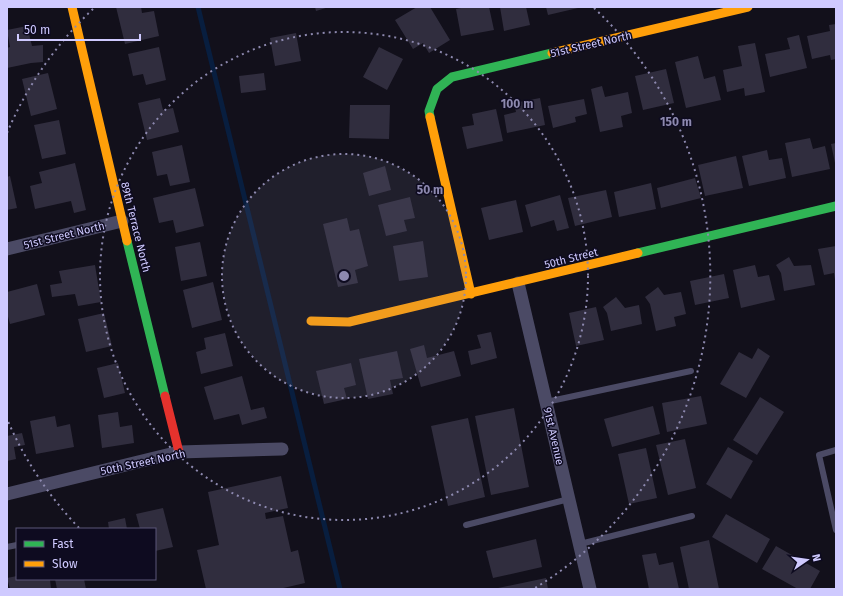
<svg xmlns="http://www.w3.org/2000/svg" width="843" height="596" font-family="'Fira Sans',sans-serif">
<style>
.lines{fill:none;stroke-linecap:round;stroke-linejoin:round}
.stream{stroke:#081e3f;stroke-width:5}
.building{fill:#302d3e}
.lane{stroke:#4b4a65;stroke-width:6}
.street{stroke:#4b4a65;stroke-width:13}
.fast{stroke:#30b455;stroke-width:9}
.slow{stroke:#ff9f0a;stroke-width:9}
.jam{stroke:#e5322d;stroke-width:9}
.ring{fill:none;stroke:#8d89af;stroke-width:2;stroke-dasharray:2 4}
.labels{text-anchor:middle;stroke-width:3;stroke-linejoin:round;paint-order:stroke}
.street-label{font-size:11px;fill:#cfcaff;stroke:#0e0b20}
.centre{fill:#8d89af;stroke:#0e0b20;stroke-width:2}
.ring-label{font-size:12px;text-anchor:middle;font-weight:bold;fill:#8d89af;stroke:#0e0b20;stroke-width:3;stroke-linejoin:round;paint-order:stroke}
</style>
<rect width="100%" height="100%" fill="#12101b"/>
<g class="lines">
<path class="stream" d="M 198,7 L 340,589"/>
</g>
<path class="building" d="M 116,7 L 141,7 L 142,13 L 154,11 L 159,36 L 125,44 Z
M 315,7 L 329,7 L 316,11 Z
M 417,7 L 430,7 L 450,40 L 429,53 L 423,43 L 413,49 L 395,20 Z
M 466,7 L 489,7 L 494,30 L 461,36 L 456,9 Z
M 500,7 L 526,7 L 530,25 L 504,31 Z
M 546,7 L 578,7 L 578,8 L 548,15 Z
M 836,24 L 836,59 L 831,60 L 830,55 L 812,59 L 807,36 L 830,31 L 829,25 Z
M 27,26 L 32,46 L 43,45 L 43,62 L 31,63 L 7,68 L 7,48 L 10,47 L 7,30 Z
M 296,33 L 301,61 L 275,66 L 270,38 Z
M 799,35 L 807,68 L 770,77 L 765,54 L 790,49 L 787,38 Z
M 755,43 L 765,92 L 745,96 L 744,88 L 727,92 L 723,70 L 742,66 L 738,46 Z
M 159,47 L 166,80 L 146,85 L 143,74 L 133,76 L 128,54 Z
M 379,47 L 403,59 L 387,90 L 363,77 Z
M 698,56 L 704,79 L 715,76 L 721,100 L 686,108 L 675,62 Z
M 666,69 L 674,103 L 643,110 L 635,76 Z
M 48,73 L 57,109 L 31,116 L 22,79 Z
M 264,73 L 266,90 L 241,93 L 239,76 Z
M 602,86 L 605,97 L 628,92 L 632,113 L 621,116 L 623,127 L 600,132 L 591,89 Z
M 160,98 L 163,110 L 173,108 L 179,132 L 147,140 L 138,103 Z
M 540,98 L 545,125 L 507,133 L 504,115 L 516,112 L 514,103 Z
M 584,99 L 587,114 L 575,117 L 576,122 L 553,128 L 548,106 Z
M 350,105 L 390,105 L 389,139 L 349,138 Z
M 496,109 L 503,141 L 467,149 L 462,127 L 474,125 L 472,114 Z
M 59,120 L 66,154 L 42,159 L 34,125 Z
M 810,138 L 813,149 L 825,146 L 830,169 L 792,177 L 785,143 Z
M 836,143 L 836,163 L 835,163 L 831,144 Z
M 182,145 L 190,182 L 170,186 L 167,174 L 157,176 L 152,152 Z
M 767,150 L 769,160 L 782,158 L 786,178 L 749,186 L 742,156 Z
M 736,156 L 743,188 L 705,196 L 698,165 Z
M 75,163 L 86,210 L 74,213 L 71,201 L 35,209 L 30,186 L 42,183 L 39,172 Z
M 385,166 L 391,190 L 369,196 L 363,173 Z
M 10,176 L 17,208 L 7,210 L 7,177 Z
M 695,178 L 701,198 L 661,208 L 657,188 Z
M 651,183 L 656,209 L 619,217 L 614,192 Z
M 195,188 L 204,226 L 176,233 L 173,220 L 159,223 L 153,198 Z
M 606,190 L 612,217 L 575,226 L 568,198 Z
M 560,195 L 569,228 L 557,231 L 554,220 L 531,227 L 525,205 Z
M 410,197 L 415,218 L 404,220 L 407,231 L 386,236 L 378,205 Z
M 516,200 L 523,232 L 489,240 L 481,208 Z
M 347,218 L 350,231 L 359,229 L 368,266 L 355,270 L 358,283 L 338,287 L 323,224 Z
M 423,241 L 428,277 L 399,281 L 393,246 Z
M 200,242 L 207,276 L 181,281 L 175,247 Z
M 836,246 L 836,279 L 835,280 L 834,273 L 824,275 L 818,249 Z
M 789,257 L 794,266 L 811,265 L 815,285 L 784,291 L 781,273 L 776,265 Z
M 95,265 L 101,302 L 78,306 L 75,294 L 52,297 L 50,285 L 62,283 L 59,271 Z
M 755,265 L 758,277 L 769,275 L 775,300 L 741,308 L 733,270 Z
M 724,274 L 729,298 L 695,305 L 690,281 Z
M 213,282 L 222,320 L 192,328 L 183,290 Z
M 37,284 L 45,315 L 10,324 L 7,313 L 7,292 Z
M 658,287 L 664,295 L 681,292 L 686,314 L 674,317 L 676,326 L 656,331 L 650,304 L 645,297 Z
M 616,297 L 625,308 L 639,305 L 642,324 L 611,331 L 607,313 L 603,307 Z
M 596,307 L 604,340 L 576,346 L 569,313 Z
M 104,313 L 112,346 L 86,352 L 78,319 Z
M 491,332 L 497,358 L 471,365 L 468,351 L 481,348 L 477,335 Z
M 225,333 L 233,366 L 201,374 L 196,352 L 206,349 L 204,338 Z
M 424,345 L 427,358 L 454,351 L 461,376 L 421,387 L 410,349 Z
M 758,348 L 770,356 L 746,398 L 720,384 L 739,352 L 752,359 Z
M 397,351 L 403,378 L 390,380 L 393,394 L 368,399 L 359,359 Z
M 118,363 L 125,393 L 104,398 L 97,368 Z
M 351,363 L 356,385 L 344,388 L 347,399 L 324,404 L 316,371 Z
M 242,376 L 251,410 L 264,407 L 267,418 L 242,425 L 239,414 L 214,420 L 204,387 Z
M 701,396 L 707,424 L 667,432 L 662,403 Z
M 760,397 L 784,412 L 757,455 L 733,440 Z
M 653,406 L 660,434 L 612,447 L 604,419 Z
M 514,408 L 529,487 L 491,495 L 475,416 Z
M 118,412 L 120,427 L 132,425 L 134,443 L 102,448 L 98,415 Z
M 55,416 L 57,427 L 70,424 L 74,447 L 36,454 L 30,421 Z
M 468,418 L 485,497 L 448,506 L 431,426 Z
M 22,433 L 25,445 L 14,447 L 16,459 L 7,461 L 7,436 Z
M 685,439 L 696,488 L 668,495 L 656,445 Z
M 728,447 L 753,461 L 731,499 L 706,484 Z
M 646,448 L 657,498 L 629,504 L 618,454 Z
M 281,476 L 288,508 L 265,513 L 266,519 L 283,516 L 291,552 L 298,550 L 305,583 L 279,589 L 206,589 L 197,550 L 219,545 L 208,492 Z
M 163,508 L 173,547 L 155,551 L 155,529 L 140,529 L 136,514 Z
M 726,514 L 770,539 L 757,563 L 712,537 Z
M 125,518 L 127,529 L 109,529 L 108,522 Z
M 536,539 L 542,567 L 493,578 L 486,551 Z
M 709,540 L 719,589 L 689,589 L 680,547 Z
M 776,546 L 820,571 L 810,589 L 798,589 L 762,569 Z
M 656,553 L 659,565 L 673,562 L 679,589 L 649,589 L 642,555 Z
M 17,576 L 17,579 L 50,579 L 51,589 L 10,589 L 7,578 Z
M 546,578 L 548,589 L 498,589 L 498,588 Z
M 55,579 L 84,579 L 86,589 L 57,589 Z"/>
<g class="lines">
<path class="lane" d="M 546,402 L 691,371
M 836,450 L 819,455 L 836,530
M 466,525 L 569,499
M 580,544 L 692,516
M 7,547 L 17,545"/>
<path class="street" d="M 7,249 L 122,221
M 518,283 L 590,589
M 7,494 L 179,452 L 282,449"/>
<path class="fast" d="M 430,117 L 429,111 L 437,89 L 452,77 L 552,53
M 127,241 L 165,396
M 638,253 L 836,206"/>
<path class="slow" d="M 72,7 L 127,241
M 552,53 L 748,7
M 430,117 L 471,294
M 311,321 L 349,322 L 638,253"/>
<path class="jam" d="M 165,396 L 179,452"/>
</g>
<circle cx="344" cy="276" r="122" fill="#8d89af" fill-opacity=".12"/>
<g class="ring">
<circle cx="344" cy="276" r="122"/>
<circle cx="344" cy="276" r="244"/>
<path d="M79 528A366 366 0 0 1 7 419M7 133A366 366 0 0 1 94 8M594 8A366 366 0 0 1 535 588"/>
</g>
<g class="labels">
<g class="street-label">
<text transform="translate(591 44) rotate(-13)" y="4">51st Street North</text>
<text transform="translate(136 227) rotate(76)" y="4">89th Terrace North</text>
<text transform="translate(64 235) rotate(-14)" y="4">51st Street North</text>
<text transform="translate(571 258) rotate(-14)" y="4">50th Street</text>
<text transform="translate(554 436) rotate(77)" y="4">91st Avenue</text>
<text transform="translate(143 462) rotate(-12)" y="4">50th Street North</text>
</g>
</g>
<circle cx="344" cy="276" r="6" class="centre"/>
<g class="ring-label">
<text x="517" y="108">100 m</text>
<text x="676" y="126">150 m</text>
<text x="430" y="194">50 m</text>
</g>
<rect width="843" height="596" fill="none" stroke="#cfcaff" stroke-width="16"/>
<rect x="16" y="528" width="140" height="52" fill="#0e0b20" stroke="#5b5779"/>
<rect x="24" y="541" width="20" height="6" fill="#30b455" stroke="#5b5779"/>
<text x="52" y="548" font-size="12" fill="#cfcaff">Fast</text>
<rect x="24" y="561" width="20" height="6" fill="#ff9f0a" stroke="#5b5779"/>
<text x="52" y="568" font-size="12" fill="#cfcaff">Slow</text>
<g transform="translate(807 560) rotate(77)" stroke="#0e0b20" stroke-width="3" paint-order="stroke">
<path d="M0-3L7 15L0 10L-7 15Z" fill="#cfcaff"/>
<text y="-6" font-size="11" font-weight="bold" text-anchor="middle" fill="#cfcaff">N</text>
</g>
<path d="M18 34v6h122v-6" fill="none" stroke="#cfcaff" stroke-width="2"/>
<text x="24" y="34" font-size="12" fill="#cfcaff" stroke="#0e0b20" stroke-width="3" paint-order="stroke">50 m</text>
</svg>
